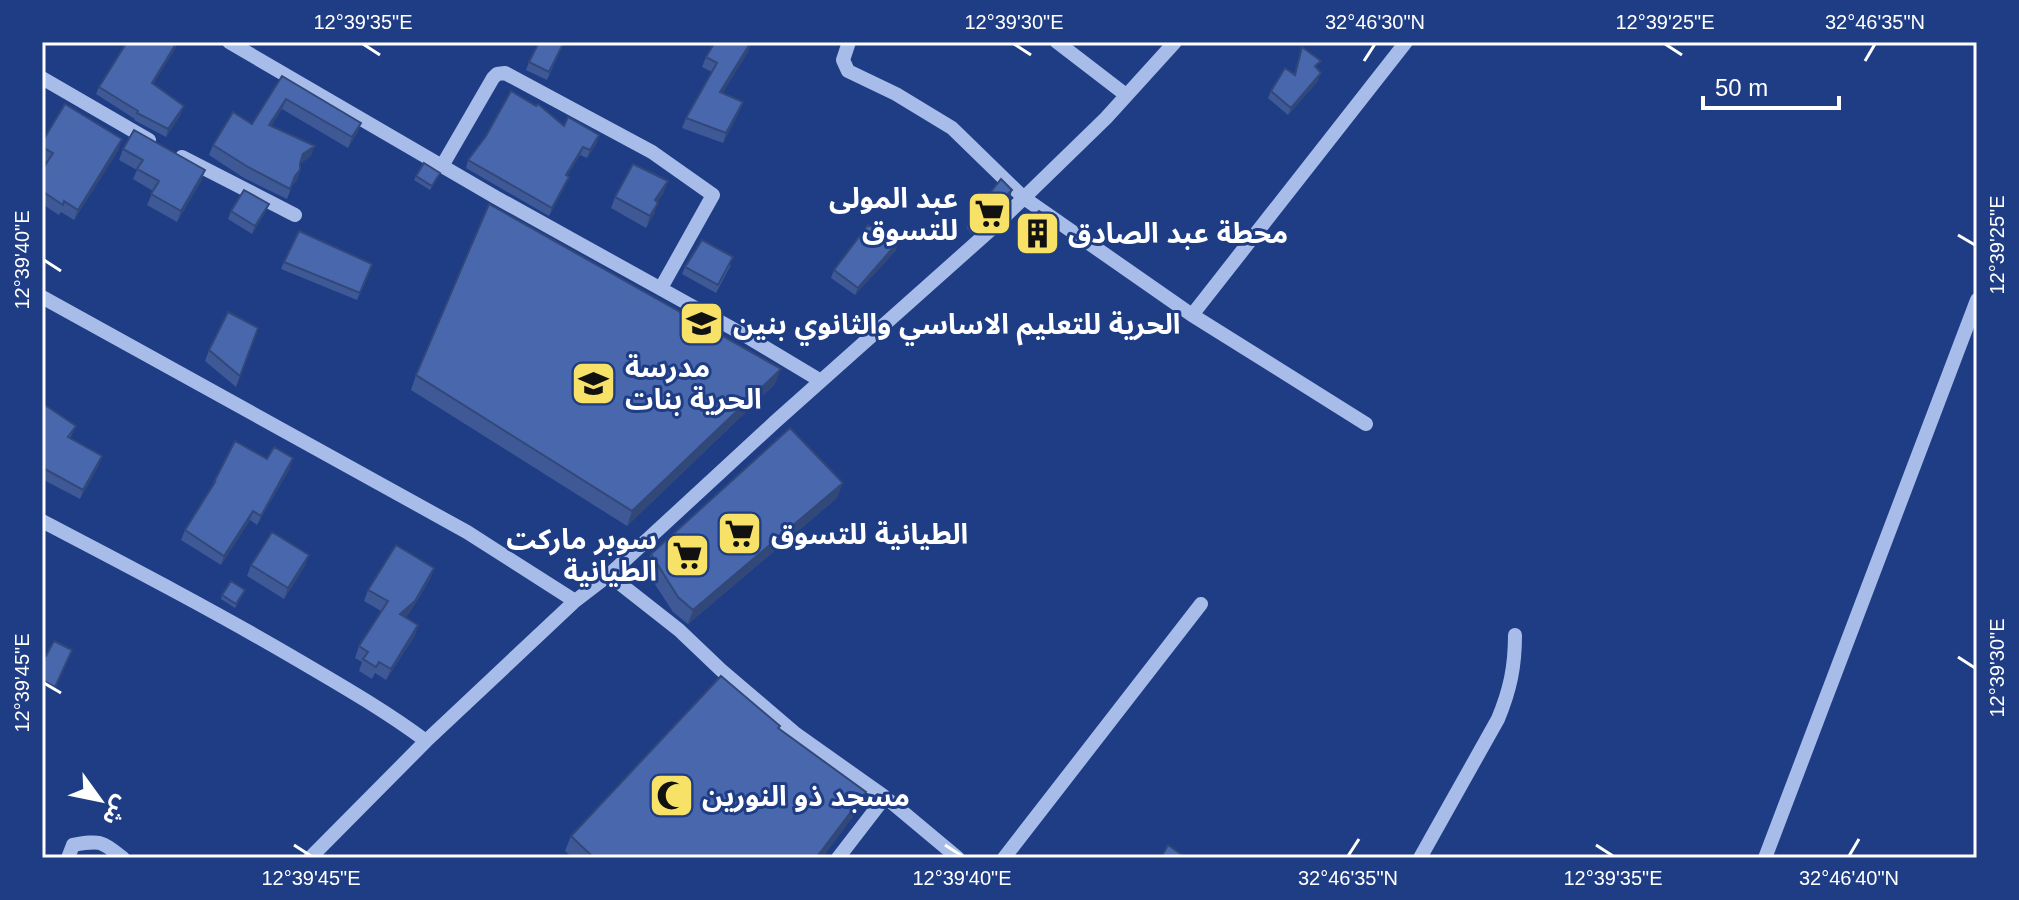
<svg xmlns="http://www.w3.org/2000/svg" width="2019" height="900" font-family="Helvetica,'Noto Sans Arabic',sans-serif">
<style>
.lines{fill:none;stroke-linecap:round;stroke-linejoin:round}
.minor{stroke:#a7bce9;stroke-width:14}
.wall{fill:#3e5995}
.shaded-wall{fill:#324879}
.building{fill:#4867ad;stroke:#324879;stroke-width:2}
.ticks{fill:none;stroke:#fff;stroke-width:3}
.labels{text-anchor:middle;stroke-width:6;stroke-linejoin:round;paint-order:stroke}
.poi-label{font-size:28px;font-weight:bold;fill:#fff;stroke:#1f3d84;text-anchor:start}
.neatline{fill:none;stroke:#fff;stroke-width:3}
.ticks-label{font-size:20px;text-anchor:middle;fill:#fff}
</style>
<rect width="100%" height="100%" fill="#1f3d84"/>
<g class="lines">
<path class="minor" d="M 229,42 L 497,198 L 746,336 L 821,381
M 849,42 L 843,60 L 848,71 L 896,94 L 952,128 L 1024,198 L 1192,315 L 1366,424
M 1057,42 L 1126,95
M 42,78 L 149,140
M 182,157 L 295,215
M 442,166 L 493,78 L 497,74 L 505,73 L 652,152 L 713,195 L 661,288
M 42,297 L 467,532 L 575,601
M 1192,315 L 1406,42
M 42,521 C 126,565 209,608 291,656 C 337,683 383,709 426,741
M 609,575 L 679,630 L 721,670 L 796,734 L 885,797 L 958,858
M 68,858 L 73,845 C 101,840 101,841 123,858
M 310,858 L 426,741 L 575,601 L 609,575 L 776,421 L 996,225 L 1106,118 L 1175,42
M 838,858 L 885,797
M 1004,858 L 1201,604
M 1420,858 L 1498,719 C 1510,690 1515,667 1515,635
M 1765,858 L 1977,300"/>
</g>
<path class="wall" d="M 178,42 L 176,47 L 153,84 L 181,114 L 166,137 L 134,120 L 135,119 L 96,94 L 99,87 Z
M 564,42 L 547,80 L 526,70 L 529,62 Z
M 751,42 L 748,52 L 722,93 L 743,102 L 739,112 L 723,143 L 682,128 L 686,118 L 712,72 L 702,67 L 706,57 Z
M 1302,47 L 1317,69 L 1318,81 L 1288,115 L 1268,98 L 1271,91 L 1295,74 Z
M 282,76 L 361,123 L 357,133 L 348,148 L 282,109 L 271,126 L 311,156 L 300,164 L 300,170 L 297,180 L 292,186 L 287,199 L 244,178 L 209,155 L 213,145 L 252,124 Z
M 564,126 L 597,143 L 587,158 L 580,155 L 567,176 L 566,184 L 549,216 L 466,168 L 468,160 Z
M 42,142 L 119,149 L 74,220 L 61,212 L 59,215 L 42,204 L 42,170 L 47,162 L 42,159 Z
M 123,149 L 205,170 L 201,181 L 177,222 L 147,205 L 153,191 L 133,179 L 137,170 L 119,160 Z
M 440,173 L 430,190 L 414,180 L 416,176 Z
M 664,192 L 657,202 L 654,214 L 646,228 L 611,208 L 615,197 Z
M 1010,198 L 971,234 L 967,228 L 969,220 Z
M 231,211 L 266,211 L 252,234 L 228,219 Z
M 1056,222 L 1053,230 L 1038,249 L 1019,238 L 1022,230 Z
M 896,250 L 855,295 L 831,278 L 834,270 Z
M 284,262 L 369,272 L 357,300 L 281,269 Z
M 731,265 L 716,293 L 682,274 L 685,267 Z
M 258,328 L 236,387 L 205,361 L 209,350 Z
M 416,375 L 775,384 L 627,526 L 411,390 Z
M 42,403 L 76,426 L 70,438 L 99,465 L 80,499 L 42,479 Z
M 267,459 L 290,468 L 257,525 L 250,520 L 221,565 L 181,540 L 185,530 L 211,489 L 214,482 Z
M 837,498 L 688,624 L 673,612 L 645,569 L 651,554 Z
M 309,555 L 304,567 L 284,599 L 247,576 L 251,565 Z
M 434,568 L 430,579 L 410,612 L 405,617 L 418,625 L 414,637 L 386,680 L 375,673 L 372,679 L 359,671 L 362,662 L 355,658 L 359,646 L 381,611 L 364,601 L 368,590 Z
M 245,590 L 235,608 L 221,599 L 222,595 Z
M 72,650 L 54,691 L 42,684 L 42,658 L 46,656 Z
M 780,726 L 779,729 L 866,792 L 860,807 L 822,858 L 573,858 L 565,851 L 571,836 Z"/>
<path class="shaded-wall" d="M 178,42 L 176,47 L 149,91 L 152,83 Z
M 751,42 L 748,52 L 717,102 L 720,92 Z
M 1321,73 L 1318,81 L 1288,115 L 1291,108 Z
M 286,99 L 282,109 L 265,136 L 269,125 Z
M 743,102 L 739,112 L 723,143 L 726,133 Z
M 184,106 L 181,114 L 166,137 L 168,129 Z
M 361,123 L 357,133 L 348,148 L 352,137 Z
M 599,135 L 597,143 L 587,158 L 590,150 Z
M 122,139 L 119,149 L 74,220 L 78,210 Z
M 315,146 L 311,156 L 299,165 L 303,154 Z
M 583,147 L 580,155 L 563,183 L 566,175 Z
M 205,170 L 201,181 L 177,222 L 181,211 Z
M 300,170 L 297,180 L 292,186 L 295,176 Z
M 569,177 L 566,184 L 549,216 L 552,208 Z
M 668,181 L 664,192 L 651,212 L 655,200 Z
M 1012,190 L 1010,198 L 971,234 L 974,226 Z
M 658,203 L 654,214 L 646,228 L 650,216 Z
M 269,204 L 266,211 L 252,234 L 255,226 Z
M 1056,222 L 1053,230 L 1038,249 L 1041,242 Z
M 898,242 L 896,250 L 855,295 L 858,288 Z
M 781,369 L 775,384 L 627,526 L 632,511 Z
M 102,456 L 99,465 L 80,499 L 83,490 Z
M 293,458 L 290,468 L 257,525 L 261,516 Z
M 843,483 L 837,498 L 688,624 L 693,610 Z
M 253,511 L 250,520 L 221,565 L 224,556 Z
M 309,555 L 304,567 L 284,599 L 288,588 Z
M 434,568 L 430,579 L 410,612 L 396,626 L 400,614 Z
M 418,625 L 414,637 L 386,680 L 391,669 Z
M 866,792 L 860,807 L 822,858 L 816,858 Z"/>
<path class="building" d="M 127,42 L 177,42 L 152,83 L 184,106 L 168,129 L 137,113 L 138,111 L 99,87 Z
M 539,42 L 564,42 L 549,72 L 529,62 Z
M 715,42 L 751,42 L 720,92 L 743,102 L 726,133 L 686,118 L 717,63 L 706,57 Z
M 1302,47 L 1321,61 L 1315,66 L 1321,73 L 1291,108 L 1271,91 L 1285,68 L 1295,75 Z
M 282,76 L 361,123 L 352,137 L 286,99 L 269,125 L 315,146 L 303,154 L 300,164 L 300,170 L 295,176 L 290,189 L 248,167 L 213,145 L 233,112 L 252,124 Z
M 511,91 L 536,106 L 538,104 L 564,126 L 568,117 L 599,135 L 590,150 L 583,147 L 566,175 L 569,177 L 552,208 L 468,160 L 486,136 Z
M 65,104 L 122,139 L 78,210 L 64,201 L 63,205 L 42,191 L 42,170 L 53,153 L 42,147 L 42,142 Z
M 134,130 L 205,170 L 181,211 L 151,194 L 159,181 L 137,169 L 143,160 L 123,149 Z
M 424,163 L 440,173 L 432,186 L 416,176 Z
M 633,164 L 668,181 L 655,200 L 658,203 L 650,216 L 615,197 Z
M 1001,179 L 1012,190 L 974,226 L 969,220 Z
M 244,190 L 269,204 L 255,226 L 231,211 Z
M 489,204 L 781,369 L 632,511 L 416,375 Z
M 1039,211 L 1056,222 L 1041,242 L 1022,230 Z
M 868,225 L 898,242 L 858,288 L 834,270 Z
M 299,231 L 372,264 L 360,293 L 284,262 Z
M 702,240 L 733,257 L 718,285 L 685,267 Z
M 228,312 L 258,328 L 240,376 L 209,350 Z
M 42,403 L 76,426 L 68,437 L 102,456 L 83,490 L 43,468 L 44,467 L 42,466 Z
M 790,428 L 843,483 L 693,610 L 678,597 L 651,554 Z
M 235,441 L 267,459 L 274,447 L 293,458 L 261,516 L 253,511 L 224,556 L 185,530 L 215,482 L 214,482 Z
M 272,532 L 309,555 L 288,588 L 251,565 Z
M 396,545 L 434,568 L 415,601 L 400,614 L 418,625 L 391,669 L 379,662 L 376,667 L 363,659 L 368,652 L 359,646 L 388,601 L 368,590 Z
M 231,581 L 245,590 L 236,604 L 222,595 Z
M 54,641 L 72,650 L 55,687 L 42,680 L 42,658 L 44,655 L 46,656 Z
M 721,676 L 780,726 L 778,728 L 866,792 L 816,858 L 594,858 L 571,836 Z
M 1168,845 L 1186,858 L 1161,858 Z"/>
<path class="ticks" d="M 363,44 L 380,55M 1014,44 L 1031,55M 1665,44 L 1682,55M 1364,61 L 1375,44M 1865,61 L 1875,44M 1958,235 L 1975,245M 44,260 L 61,271M 1958,657 L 1975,668M 44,683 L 61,693M 294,845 L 311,856M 945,845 L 962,856M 1596,845 L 1613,856M 1348,856 L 1359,839M 1849,856 L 1859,839"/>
<defs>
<symbol id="supermarket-square" viewBox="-11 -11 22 22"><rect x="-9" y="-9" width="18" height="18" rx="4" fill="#f7e267" stroke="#1f3d84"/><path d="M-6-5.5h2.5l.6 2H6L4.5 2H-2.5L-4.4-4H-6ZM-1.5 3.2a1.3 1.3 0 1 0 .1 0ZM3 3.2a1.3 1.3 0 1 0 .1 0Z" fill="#111"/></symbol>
<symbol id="building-square" viewBox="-11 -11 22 22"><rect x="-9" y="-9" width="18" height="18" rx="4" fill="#f7e267" stroke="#1f3d84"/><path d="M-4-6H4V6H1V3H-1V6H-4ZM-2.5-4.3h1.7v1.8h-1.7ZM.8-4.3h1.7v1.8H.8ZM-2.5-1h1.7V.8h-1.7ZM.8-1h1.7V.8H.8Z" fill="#111"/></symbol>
<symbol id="school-square" viewBox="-11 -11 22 22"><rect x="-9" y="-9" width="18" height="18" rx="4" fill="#f7e267" stroke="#1f3d84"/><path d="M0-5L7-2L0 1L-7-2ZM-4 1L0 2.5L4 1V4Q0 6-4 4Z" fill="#111"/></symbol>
<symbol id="mosque-square" viewBox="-11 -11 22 22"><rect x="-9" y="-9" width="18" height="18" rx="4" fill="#f7e267" stroke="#1f3d84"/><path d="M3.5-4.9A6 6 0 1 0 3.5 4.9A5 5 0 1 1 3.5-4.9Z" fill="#111"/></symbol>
</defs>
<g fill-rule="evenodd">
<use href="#supermarket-square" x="964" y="188" width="51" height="51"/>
<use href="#building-square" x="1012" y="208" width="51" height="51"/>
<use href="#school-square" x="676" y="298" width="51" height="51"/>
<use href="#school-square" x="568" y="358" width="51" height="51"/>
<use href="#supermarket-square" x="714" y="508" width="51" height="51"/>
<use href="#supermarket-square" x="662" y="530" width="51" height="51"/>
<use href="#mosque-square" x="646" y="770" width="51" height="51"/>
</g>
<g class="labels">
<g class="poi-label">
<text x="958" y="208" text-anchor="end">عبد المولى<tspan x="958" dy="32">للتسوق</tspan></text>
<text x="1068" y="243">محطة عبد الصادق</text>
<text x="733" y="334">الحرية للتعليم الاساسي والثانوي بنين</text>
<text x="625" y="377">مدرسة<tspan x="625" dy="32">الحرية بنات</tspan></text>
<text x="771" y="544">الطيانية للتسوق</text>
<text x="657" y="549" text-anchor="end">سوبر ماركت<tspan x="657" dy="32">الطيانية</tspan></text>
<text x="702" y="806">مسجد ذو النورين</text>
</g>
</g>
<rect width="2019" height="900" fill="none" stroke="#1f3d84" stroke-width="88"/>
<g transform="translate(100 800) rotate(123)" stroke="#1f3d84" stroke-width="6" paint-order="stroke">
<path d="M0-6L14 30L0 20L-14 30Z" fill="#ffffff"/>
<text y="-12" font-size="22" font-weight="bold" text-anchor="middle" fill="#ffffff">ش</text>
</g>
<path d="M1703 96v12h136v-12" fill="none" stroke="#ffffff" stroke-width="4"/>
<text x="1715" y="96" font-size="24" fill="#ffffff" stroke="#1f3d84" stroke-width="6" paint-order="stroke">50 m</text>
<rect x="44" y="44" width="1931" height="812" class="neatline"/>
<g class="ticks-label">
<text x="363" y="29">12°39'35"E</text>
<text x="1014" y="29">12°39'30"E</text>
<text x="1375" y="29">32°46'30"N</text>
<text x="1665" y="29">12°39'25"E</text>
<text x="1875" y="29">32°46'35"N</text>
<text transform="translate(1997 245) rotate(-90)" y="7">12°39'25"E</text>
<text transform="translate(22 260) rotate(-90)" y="7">12°39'40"E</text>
<text transform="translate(1997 668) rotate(-90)" y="7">12°39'30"E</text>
<text transform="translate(22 683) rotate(-90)" y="7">12°39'45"E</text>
<text x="311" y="885">12°39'45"E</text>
<text x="962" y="885">12°39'40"E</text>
<text x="1348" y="885">32°46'35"N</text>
<text x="1613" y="885">12°39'35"E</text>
<text x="1849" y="885">32°46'40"N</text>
</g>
</svg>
